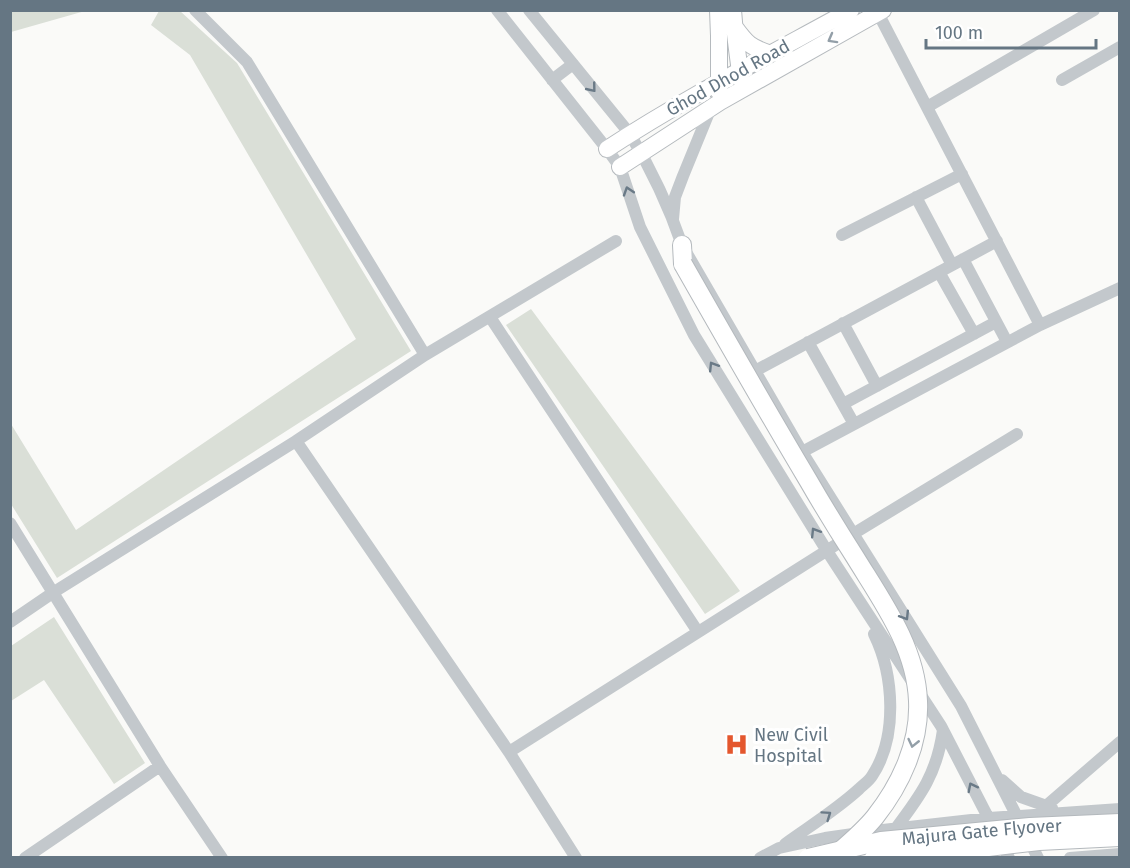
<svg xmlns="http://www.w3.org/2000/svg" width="1130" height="868" font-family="'Fira Sans',sans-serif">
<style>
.green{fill:#dadfd7}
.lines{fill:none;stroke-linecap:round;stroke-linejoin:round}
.major-casing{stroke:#b5babe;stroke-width:18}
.highway-casing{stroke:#b4b9bd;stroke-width:20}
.minor{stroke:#c3c8cc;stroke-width:12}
.major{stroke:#fff;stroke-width:16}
.highway{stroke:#fff;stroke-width:18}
.highway-bridge-casing{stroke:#b4b9bd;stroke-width:20;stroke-linecap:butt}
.highway-bridge{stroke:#fff;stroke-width:18}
.oneway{stroke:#939fa8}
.oneway2{stroke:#6a7a87}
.labels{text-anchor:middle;stroke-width:6;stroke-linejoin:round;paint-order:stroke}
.street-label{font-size:18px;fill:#657683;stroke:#fff}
.poi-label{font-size:18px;fill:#657683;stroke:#fff;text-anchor:start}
</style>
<rect width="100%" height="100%" fill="#fafaf8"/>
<path class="green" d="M 11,10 L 85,10 L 85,11 L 11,32 Z
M 159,11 L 180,11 L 237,63 L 411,351 L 57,578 L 11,504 L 11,424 L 76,530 L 356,339 L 190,55 L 151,25 Z
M 531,309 L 740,591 L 705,614 L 506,325 Z
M 54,617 L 145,763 L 114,784 L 44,680 L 11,701 L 11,646 Z"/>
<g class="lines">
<defs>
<path id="major" d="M 718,10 L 719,36 L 719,92
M 733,10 L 735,34 L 741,80
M 734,26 C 747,44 750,47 771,54
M 607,149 C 685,98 769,55 851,10
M 620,167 L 720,102 L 883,10"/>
<path id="highway" d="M 682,245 L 683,264"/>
</defs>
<use href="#major" class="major-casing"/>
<use href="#highway" class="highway-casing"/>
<path class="minor" d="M 195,10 L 247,62 L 425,355
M 497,10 L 607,149 L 620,167 L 640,227 L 694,335 L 827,551 L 941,726 L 1009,858
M 529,10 L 630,134 C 651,169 669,207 682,245 L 802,452 L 961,706 L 1038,858
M 878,13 L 1040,325
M 552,80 L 573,64
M 1062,80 L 1120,47
M 927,107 L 1094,10
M 916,197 L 952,265
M 673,219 L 675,197 L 683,176 L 710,110
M 842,235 L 962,174
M 963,259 L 1007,342
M 939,272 L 974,334
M 490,317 L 698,632
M 843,323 L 877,386
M 808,342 L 854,424
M 755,371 L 997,241
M 843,404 L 996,322
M 296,441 L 509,752 L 576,858
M 802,452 L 1040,325 L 1120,288
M 10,523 L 160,766 L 222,858
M 10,622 L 54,592 L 296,441 L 425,355 L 616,241
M 509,752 L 853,534 L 1017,434
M 1002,780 L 1021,797 L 1052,808
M 1046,806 L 1120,742
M 896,828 C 921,795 937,773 943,730
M 785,844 C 810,826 836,810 859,789 C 863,785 869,781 872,776 C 898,737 894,675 874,634
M 25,858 L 160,766
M 760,858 L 779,848 L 825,838 L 874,831 L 989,818 L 1120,809
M 1070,858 L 1120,854"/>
<use href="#major" class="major"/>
<use href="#highway" class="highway"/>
<defs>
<g id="highway-bridge">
<path d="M 683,264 C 724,336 765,408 808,480 C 823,506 839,532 855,557 C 882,601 916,647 918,701 C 920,743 901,784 875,817 C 863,832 847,845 832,858"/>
<path id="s1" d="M 808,858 L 881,841 L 1030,827 L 1120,823"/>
<path d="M 874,858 L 980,848 L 1039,841 L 1120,837"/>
</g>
</defs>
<use href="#highway-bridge" class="highway-bridge-casing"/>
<use href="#highway-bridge" class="highway-bridge"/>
</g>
<defs><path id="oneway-chevron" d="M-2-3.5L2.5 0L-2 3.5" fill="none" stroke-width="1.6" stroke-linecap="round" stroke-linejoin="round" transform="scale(1.5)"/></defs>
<g class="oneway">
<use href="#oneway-chevron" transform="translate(832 39) rotate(151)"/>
<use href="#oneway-chevron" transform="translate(913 743) rotate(103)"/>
</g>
<g class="oneway2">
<use href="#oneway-chevron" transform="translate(592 88) rotate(51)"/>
<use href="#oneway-chevron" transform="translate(628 191) rotate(-108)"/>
<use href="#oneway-chevron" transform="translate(713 366) rotate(-122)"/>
<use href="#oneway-chevron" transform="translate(815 532) rotate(-122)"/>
<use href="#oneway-chevron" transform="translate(905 616) rotate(58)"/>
<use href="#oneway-chevron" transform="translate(972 787) rotate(-117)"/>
<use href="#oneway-chevron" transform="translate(827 815) rotate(-35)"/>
</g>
<defs>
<symbol id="hospital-bare" viewBox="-9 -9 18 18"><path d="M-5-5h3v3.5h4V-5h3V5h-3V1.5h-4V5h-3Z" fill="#e4572e" stroke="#fff" stroke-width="2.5" paint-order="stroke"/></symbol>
</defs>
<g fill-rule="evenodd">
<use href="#hospital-bare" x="720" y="728" width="33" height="33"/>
</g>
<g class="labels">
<g class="street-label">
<text transform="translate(728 78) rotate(-29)" y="6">Ghod Dhod Road</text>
<text dy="6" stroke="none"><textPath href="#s1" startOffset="176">Majura Gate Flyover</textPath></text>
</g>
<g class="poi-label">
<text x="754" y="741">New Civil<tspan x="754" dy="21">Hospital</tspan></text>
</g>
</g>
<rect width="1130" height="868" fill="none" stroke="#657683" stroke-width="24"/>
<path d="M926 39v9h170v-9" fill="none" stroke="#657683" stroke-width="3"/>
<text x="935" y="39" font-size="18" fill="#657683" stroke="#ffffff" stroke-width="4.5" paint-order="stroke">100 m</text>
</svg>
